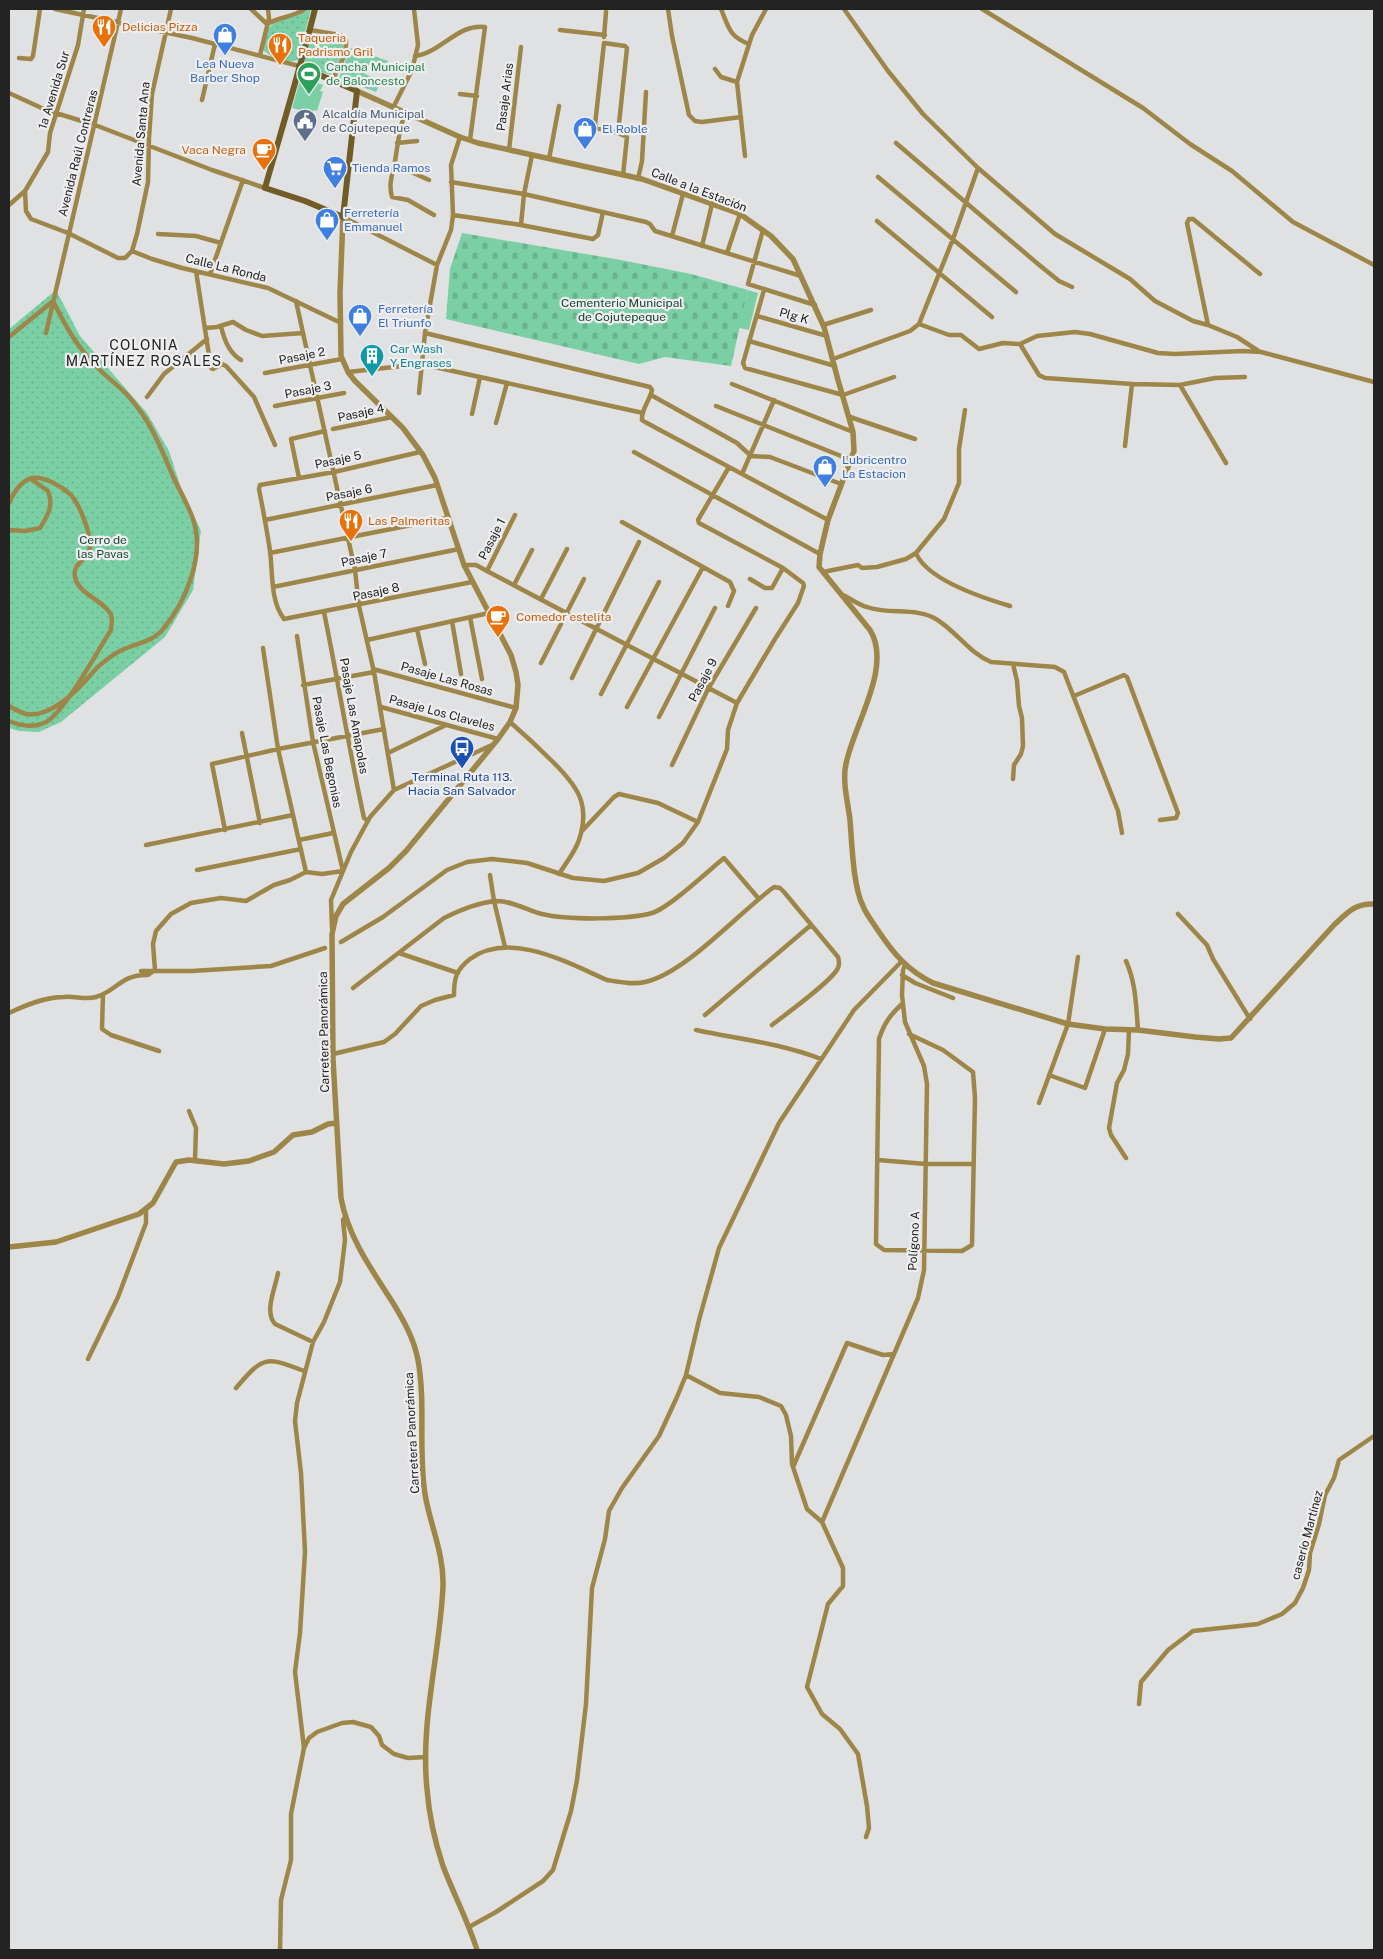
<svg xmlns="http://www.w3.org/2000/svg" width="1383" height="1959" font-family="'Public Sans',sans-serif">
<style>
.green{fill:url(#green-dots)}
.cemetery{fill:url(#cemetery-stones)}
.pitch{fill:#7ad0a4}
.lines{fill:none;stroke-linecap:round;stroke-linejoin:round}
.minor{stroke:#9e8649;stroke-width:4.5}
.tertiary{stroke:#9e8649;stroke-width:5.5}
.secondary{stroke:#715c26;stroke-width:6}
.labels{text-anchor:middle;stroke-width:4.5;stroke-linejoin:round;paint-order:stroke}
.food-label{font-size:12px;fill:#c56008;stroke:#eeeef0;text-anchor:start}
.shop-label{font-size:12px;fill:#366cbe;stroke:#eeeef0;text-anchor:start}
.leisure-label{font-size:12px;fill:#27864d;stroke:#eeeef0;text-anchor:start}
.street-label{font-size:12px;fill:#232324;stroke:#eeeef0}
.service-label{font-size:12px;fill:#4e5e75;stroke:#eeeef0;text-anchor:start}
.park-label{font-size:12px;fill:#174630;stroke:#eeeef0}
.culture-label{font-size:12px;fill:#0d838f;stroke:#eeeef0;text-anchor:start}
.transit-label{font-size:12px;fill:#164399;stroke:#eeeef0}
.neighbourhood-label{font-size:14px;letter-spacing:1px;fill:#232324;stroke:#eeeef0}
</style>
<defs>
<pattern id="green-dots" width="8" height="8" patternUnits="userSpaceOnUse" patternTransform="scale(1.25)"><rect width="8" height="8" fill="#7ad0a4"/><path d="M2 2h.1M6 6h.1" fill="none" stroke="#69b28d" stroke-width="1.8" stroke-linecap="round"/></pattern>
<pattern id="cemetery-stones" width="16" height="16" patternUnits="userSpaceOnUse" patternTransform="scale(1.25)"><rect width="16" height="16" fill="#7ad0a4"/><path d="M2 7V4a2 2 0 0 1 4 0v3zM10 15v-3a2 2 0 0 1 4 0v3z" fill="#69b28d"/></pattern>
</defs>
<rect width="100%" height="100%" fill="#e0e1e2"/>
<path class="green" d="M 311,9 L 298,60 C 286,64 269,57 261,48 L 264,32 L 274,23 Z
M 311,35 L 343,40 C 345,53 338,65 331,75 L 306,67 L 304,59 Z
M 350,48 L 388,61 L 387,66 L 371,60 L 365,74 L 381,81 L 376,92 L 339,78 Z
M 56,290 L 80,336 L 147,413 L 169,451 L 180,485 L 201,531 L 193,590 L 165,637 L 61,722 L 39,732 L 19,731 L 9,728 L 9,329 Z"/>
<path class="cemetery" d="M 462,233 L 621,260 L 691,274 L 748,290 L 731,366 L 665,357 L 639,364 L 446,319 L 450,269 Z"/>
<path class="pitch" d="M 301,77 L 323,85 L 320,91 L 323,92 L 317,111 L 314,110 L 312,113 L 292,108 Z
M 748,290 L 758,293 L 749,330 L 739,328 Z"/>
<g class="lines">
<path class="minor" d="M 55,9 L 192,38 L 299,66
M 84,9 L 78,45 L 50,133 L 48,152 L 25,191 L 26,211 L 31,219 L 68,233 L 118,258 L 125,258 L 132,251 L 137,234 L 148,182 L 149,138 L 152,94 L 171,9
M 251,9 L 267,24
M 668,9 L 672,36 L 689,115 L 695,121 L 702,122 L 741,117
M 721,9 C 729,28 729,36 749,44
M 844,9 L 888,71 L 923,114 L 978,168 L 1055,234 L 1130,279 L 1155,301 L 1193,321 L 1208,325
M 982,9 L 1143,108 L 1190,144 L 1232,171 L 1293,222 L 1374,265
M 267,24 C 279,17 293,17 305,9
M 310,30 L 340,35 L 346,40 C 347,55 339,67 332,81
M 560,30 L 605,35
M 604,37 L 606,12
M 260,55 L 269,18 L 268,9
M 415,56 C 441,53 458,23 485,27 L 470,140
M 19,58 L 31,59 L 33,56 L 40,9
M 715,69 L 721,77 L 737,82
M 9,93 L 46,110 L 95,125 L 212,170 L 265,188
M 460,94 L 477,96
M 202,100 L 215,44
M 393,108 L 412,70 L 418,45 L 414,9
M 405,113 C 399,129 398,144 395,161 C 393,174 388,183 392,197 L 408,200 L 434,215
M 618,133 L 596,128 L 595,125 L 604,43 L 625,46 L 627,48 L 618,133 L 627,137 L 623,175
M 397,143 L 417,141
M 896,143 L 1038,264 L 1059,281 L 1072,287
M 509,150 L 521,47
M 745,156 L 737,82 L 752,35 L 766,9
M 549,159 L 559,106
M 392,171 L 409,171 L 429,180
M 878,177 L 1016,292
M 638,179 L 642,161 L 646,92
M 451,182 L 524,194 L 646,222 L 650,224 L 655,231 L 801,276
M 9,205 L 25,191
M 453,215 L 521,225 L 524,194 L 532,155
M 343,217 L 437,265
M 877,221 L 992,317
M 521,225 L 593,239 L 598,235 L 603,212
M 763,230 L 748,284 L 815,305
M 158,234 L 196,236 L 221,243
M 672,236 L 683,194
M 702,246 L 712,204
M 132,251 L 152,259 L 182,268 L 268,288 L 341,323
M 727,253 L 740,214
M 196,271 L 211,368 L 213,369 L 222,364 L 226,366 L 254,397 L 275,445
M 210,274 L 243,180
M 1260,274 L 1193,219 L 1189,219 L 1187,223 L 1208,325 L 1237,337 L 1260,352
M 764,290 L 743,363 L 745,368 L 843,395 L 894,377
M 296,301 L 355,570 L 359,606 L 374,672 L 394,790
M 757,316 L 827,336
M 919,324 L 949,335 L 961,335 L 979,349 L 1003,343 L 1020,344 L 1037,336 L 1075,332 L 1090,334 L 1158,353 L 1175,354 L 1243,351 L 1261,352 L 1374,382
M 823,325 L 871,310
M 221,326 C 224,340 229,353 241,360
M 205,328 L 217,327 L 233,322 L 246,330 L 262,336 L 303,333
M 46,333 L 121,9
M 425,333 L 650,387 L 652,390 C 650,400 641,410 642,420 L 645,422 L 828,520
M 9,337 L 53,301 C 66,327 77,347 97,367 C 107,378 121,387 130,398 C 151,422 160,446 172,474 C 179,491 191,508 195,526 C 203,560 185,602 164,628 C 154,641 138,643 124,649 C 115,653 101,663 94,671 C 79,689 51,718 26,714 C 19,712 14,709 9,706
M 749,341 L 835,366
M 1020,344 L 1039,375 L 1045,378 L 1132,384 L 1180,385 L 1226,463
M 833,359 L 910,331 L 919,324 L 953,239 L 978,168
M 348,372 L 421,364 L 643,413
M 265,373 L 342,359
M 732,384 L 853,432
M 1180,385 L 1215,378 L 1245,377
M 419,393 L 425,333 L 437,265 L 451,230 L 453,215 L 451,165 L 460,137
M 651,395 L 737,443 L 751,456 L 770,457 L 841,484
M 147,397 L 164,374 L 207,339
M 275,406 L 344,393
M 716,406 L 851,460
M 472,414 L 480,377
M 850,417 L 915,439
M 496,423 L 507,383
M 333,429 L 392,417
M 1125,446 L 1132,384
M 420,452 L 334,472 L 260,485 L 259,489 C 263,510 267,530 270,551 C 273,573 270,601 284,619 L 472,582
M 634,452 L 820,554
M 742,474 L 774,400
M 299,478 L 291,439 L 325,431
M 9,503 C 13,494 21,481 32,478 C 44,476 61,486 70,494 C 79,503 92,535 90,548 C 89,560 72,562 75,577 C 78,594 106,602 111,615 C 113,620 111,626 111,630 C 98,650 64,713 46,722 C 34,728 21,726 9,721
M 265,520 L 437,485
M 622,522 L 730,582 L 734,591 L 728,606
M 9,530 L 25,531 L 40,528 C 48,515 54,506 48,491 L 31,479
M 270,553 L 447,518
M 916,553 C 927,580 983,598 1010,606
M 464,565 L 476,565 L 487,571 L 737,703
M 487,571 L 515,515
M 823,572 L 858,565 L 862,568 L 877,567 L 906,559 L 916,553 L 944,519 L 959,483 L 959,449 L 965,410
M 750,579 L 765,588 L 772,588 L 783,568
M 514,585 L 532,550
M 273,587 L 459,549
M 843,595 C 851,599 859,605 867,607 C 889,615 916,607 936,619 C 956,631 969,653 991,662 L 1055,667 L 1064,672 L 1118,811 L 1122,833
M 541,599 L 567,549
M 324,612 C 338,681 349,749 364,818 L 368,821
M 470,617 L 482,679
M 452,621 L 461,674
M 417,629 L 425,664
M 367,640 L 489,613
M 263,648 L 278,749 L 306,872
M 541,663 L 584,579
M 1013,664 L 1017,681 L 1019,706 L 1022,718 L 1023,746 L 1021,754 L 1014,765 L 1013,779
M 373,669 L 516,708
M 572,678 L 639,542
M 303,685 L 374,672
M 601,694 L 659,582
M 1074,696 L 1124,675 L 1127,677 L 1178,813 L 1176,818 L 1160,820
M 381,707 L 498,739
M 627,707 L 703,567
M 659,717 L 715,608
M 510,722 C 525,735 539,748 553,762 C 577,786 591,804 579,840 C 575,852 566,863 559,874
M 242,733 L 260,823
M 388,753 L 446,725
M 672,765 L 708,689 L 756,608
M 225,830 L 212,764 L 278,749 L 384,729
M 582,831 L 614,797 L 619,794 L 658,803 L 698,822
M 299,840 L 333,833
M 146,845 L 293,815
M 197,870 L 301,849
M 490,875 L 494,901 L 505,947
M 1178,914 L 1207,945 L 1213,959 L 1250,1019
M 332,928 L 331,900 L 351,852 L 370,817 L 394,790 L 492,745
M 341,942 L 383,917 L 447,870 L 467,862 L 492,859 L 527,863 L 573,878 L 604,881 L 638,873 L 664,858 L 683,843 L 698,822 L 727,749 L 728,730 L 737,703 L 775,639 L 798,603 L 804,586 L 803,583 L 783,568 L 699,523 L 698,520 L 729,467
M 399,953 L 458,973
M 1126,961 C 1136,983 1136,1006 1138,1030
M 141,971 L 192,971 L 271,966 L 325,948
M 902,975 L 915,983 L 953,998
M 353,988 L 444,918 C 460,910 477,903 495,901 C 510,900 527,910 542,914 C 567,920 628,920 652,913 C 669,908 708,871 724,858 L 759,899
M 103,994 L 102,1029 L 111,1035 L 159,1051
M 903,1003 C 891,1014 884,1023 879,1039 L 876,1244 L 884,1250 L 962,1251 L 972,1245 L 975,1098 L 973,1072 L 943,1050 L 909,1034
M 9,1013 C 26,1005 45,997 64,997 C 75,996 86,1000 96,997 C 117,991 121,974 148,975 L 155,970 L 153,944 L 156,931 L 171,914 L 191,903 L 221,898 L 246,901 L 274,885 L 290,880 L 306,872 L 322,874 L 343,871 L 313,742 L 297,636
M 705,1015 L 811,925
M 696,1030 C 738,1039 780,1043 821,1059
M 333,1054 L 384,1042 L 395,1034 L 421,1006 L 435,1000 L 454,995 C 454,978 456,970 470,959 C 510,930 568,963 607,980 C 619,982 633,985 645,982 C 686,973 738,913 774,887 L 780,888 L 784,892 L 838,957 C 839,961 840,964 838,968 C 832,981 786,1014 772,1025
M 1049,1075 L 1085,1088 L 1105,1029
M 1039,1103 L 1068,1024 L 1078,957
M 189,1111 L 196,1128 L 195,1160
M 1126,1158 L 1111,1135 L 1109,1128 L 1117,1083 L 1124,1070 L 1128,1054 L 1129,1030
M 878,1160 L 926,1164 L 973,1164
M 278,1273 C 275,1289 264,1312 275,1324 L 313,1342
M 88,1359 L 118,1297 L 146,1223 L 146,1210
M 686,1375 L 720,1393 L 759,1397 L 781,1406 L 786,1415 L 791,1436 L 792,1464 L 807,1509 L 822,1522 L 843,1568 L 843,1586 L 828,1604 L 807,1687 L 822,1714 L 840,1729 L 858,1754 L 867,1806 L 869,1828 L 866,1837
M 236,1388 C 263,1356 266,1356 304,1371
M 793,1467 L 847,1343 L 883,1355 L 894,1354
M 822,1522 L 918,1298 L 924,1270 L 927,1084 L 924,1066 L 905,1022 L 902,995 L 903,970 L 905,965
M 1139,1704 L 1141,1682 L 1168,1650 L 1193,1631 L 1258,1624 L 1282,1614 L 1295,1603 L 1303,1588 L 1309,1570 L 1310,1553 L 1319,1524 L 1325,1495 L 1334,1478 L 1339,1460 L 1374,1436
M 304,1748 L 295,1672 L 300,1633 L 305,1552 L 301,1473 L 295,1421 L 297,1403 L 313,1342 L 324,1322 L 340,1282 L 345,1240 L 343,1220 L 345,1217
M 469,1927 L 496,1912 L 543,1881 L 553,1870 L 571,1811 L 577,1780 L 586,1704 L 592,1588 L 605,1539 L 609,1511 L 622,1488 L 659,1436 L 677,1397 L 686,1375 L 699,1320 L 719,1248 L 779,1123 L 854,1010 L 901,962
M 280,1950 L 281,1900 L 291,1860 L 291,1814 L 304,1748 L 309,1738 L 317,1732 L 342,1723 L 353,1722 L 371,1727 L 379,1736 L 382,1745 L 394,1754 L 408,1758 L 426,1757"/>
<path class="tertiary" d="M 357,91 L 460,137 L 478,143 L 642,179 L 740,214 L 771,236 L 793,259 L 824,327 L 838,380 L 853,432 L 854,451 L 828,520 L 820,554 L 819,567 L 870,630 C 893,667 853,726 846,764 C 842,781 848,803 850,820 C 852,844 853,886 863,906 C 866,914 872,921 877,929 C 893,953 907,970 933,983 L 1068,1024 L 1105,1029 L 1138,1030 L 1195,1037 L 1219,1039 L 1231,1038 L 1334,925 C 1347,913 1355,903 1374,904
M 343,217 L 340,293 L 341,356 L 348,372 L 355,381 L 403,428 L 423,455 L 435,478 L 464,565 L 511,655 L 516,672 L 518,685 L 516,708 L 510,722 L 498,739 L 406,851 L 389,868 L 343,904 L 336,916 L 332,934 L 333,1059 L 341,1198 C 348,1237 372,1270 393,1303 C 404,1321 414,1339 418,1360 C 426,1404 418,1449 425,1494 C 430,1525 444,1553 443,1586 C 440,1654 420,1721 427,1789 C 429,1815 435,1842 443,1866 C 454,1895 468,1921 477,1950
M 9,1247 L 56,1242 L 139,1214 L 153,1203 L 176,1162 L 189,1160 L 224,1164 L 249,1161 L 274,1152 L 293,1135 L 312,1132 L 328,1124 L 336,1123"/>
<path class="secondary" d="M 299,66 L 357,91 L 343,217 L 305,201 L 265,188 C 282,128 300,69 315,9"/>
</g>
<defs>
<symbol id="restaurant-pin" viewBox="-11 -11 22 30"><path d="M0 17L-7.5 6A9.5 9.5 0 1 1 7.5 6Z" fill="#e8710a" stroke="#eeeef0"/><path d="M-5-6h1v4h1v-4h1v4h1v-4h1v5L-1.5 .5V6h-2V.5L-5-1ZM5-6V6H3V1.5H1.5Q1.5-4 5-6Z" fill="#fff"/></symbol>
<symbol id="shop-pin" viewBox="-11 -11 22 30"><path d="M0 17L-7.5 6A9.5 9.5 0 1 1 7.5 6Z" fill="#3f7fe0" stroke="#eeeef0"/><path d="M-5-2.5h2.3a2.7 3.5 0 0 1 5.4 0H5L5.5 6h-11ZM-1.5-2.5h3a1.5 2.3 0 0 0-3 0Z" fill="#fff"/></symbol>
<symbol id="stadium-pin" viewBox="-11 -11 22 30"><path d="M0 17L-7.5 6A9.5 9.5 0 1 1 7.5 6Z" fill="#2e9e5b" stroke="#eeeef0"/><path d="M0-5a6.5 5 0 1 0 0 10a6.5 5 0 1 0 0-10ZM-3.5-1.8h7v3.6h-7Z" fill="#fff"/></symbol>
<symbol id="civic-pin" viewBox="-11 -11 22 30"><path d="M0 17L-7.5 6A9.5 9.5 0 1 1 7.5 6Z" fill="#5c6f8a" stroke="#eeeef0"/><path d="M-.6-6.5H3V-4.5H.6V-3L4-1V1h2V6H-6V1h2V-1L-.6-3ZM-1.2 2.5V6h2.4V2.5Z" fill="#fff"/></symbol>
<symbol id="cafe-pin" viewBox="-11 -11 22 30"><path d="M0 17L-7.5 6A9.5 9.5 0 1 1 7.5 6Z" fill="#e8710a" stroke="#eeeef0"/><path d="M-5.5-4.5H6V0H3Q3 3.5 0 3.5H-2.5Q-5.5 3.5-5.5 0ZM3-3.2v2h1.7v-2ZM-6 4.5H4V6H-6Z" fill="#fff"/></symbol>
<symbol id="supermarket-pin" viewBox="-11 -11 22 30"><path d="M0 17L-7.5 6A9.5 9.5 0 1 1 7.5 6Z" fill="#3f7fe0" stroke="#eeeef0"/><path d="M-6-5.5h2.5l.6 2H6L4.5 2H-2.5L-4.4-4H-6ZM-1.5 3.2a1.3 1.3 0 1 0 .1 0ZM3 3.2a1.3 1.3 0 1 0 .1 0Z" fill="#fff"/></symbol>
<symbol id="building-pin" viewBox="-11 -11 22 30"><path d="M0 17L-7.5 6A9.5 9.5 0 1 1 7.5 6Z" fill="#0f9aa8" stroke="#eeeef0"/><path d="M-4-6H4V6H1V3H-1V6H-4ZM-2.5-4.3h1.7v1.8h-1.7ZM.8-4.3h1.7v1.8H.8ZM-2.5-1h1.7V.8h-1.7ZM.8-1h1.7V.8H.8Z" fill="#fff"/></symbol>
<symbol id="bus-pin" viewBox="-11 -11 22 30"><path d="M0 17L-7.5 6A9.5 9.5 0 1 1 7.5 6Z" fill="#1a4fb4" stroke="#eeeef0"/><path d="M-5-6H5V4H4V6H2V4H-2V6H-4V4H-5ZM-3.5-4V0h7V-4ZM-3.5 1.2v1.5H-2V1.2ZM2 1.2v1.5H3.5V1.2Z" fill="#fff"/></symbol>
</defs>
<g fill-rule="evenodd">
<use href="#restaurant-pin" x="90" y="13" width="28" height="38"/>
<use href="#shop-pin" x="211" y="21" width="28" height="38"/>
<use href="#restaurant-pin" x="266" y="31" width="28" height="38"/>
<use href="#stadium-pin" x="295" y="60" width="28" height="38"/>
<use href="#civic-pin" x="291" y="107" width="28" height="38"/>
<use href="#shop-pin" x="571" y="115" width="28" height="38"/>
<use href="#cafe-pin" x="250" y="136" width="28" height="38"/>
<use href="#supermarket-pin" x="321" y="154" width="28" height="38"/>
<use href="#shop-pin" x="313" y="206" width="28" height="38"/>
<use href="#shop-pin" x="346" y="302" width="28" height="38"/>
<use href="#building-pin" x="358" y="342" width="28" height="38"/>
<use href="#shop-pin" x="811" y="453" width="28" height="38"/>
<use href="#restaurant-pin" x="337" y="507" width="28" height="38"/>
<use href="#cafe-pin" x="484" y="603" width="28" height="38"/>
<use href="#bus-pin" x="448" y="734" width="28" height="38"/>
</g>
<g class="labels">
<g class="food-label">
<text x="122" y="31">Delicias Pizza</text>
<text x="298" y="42">Taqueria<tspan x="298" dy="14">Padrismo Gril</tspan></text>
<text x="246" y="154" text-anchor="end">Vaca Negra</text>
<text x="368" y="525">Las Palmeritas</text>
<text x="516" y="621">Comedor estelita</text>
</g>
<g class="shop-label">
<text x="225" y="68" text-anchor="middle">Lea Nueva<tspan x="225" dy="14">Barber Shop</tspan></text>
<text x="602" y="133">El Roble</text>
<text x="352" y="172">Tienda Ramos</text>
<text x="344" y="217">Ferretería<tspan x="344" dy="14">Emmanuel</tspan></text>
<text x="378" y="313">Ferretería<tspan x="378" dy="14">El Triunfo</tspan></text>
<text x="842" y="464">Lubricentro<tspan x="842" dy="14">La Estacion</tspan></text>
</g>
<g class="leisure-label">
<text x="326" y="71">Cancha Municipal<tspan x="326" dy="14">de Baloncesto</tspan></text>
</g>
<g class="street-label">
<text transform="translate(54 90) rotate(-73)" y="4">1a Avenida Sur</text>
<text transform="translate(505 97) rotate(-83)" y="4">Pasaje Arias</text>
<text transform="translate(141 134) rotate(-85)" y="4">Avenida Santa Ana</text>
<text transform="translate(78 153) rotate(-76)" y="4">Avenida Raúl Contreras</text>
<text transform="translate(699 190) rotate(21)" y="4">Calle a la Estación</text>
<text transform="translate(226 268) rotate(14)" y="4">Calle La Ronda</text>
<text transform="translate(794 316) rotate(16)" y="4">Plg K</text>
<text transform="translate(302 356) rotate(-11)" y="4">Pasaje 2</text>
<text transform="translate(308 390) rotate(-11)" y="4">Pasaje 3</text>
<text transform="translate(361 413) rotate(-12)" y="4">Pasaje 4</text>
<text transform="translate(338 460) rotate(-12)" y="4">Pasaje 5</text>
<text transform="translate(349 493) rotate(-11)" y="4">Pasaje 6</text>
<text transform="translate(492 539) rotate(-63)" y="4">Pasaje 1</text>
<text transform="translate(364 558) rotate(-12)" y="4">Pasaje 7</text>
<text transform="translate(376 592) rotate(-12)" y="4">Pasaje 8</text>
<text transform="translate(447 679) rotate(16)" y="4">Pasaje Las Rosas</text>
<text transform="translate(703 680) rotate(-62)" y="4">Pasaje 9</text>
<text transform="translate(442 713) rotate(15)" y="4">Pasaje Los Claveles</text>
<text transform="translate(354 716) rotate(80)" y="4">Pasaje Las Amapolas</text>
<text transform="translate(327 752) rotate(79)" y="4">Pasaje Las Begonias</text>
<text transform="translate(324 1032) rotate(-91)" y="4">Carretera Panorámica</text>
<text transform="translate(914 1241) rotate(-87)" y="4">Polígono A</text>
<text transform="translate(412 1433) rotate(-93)" y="4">Carretera Panorámica</text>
<text transform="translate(1307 1535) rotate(-75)" y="4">caserío Martínez</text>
</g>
<g class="service-label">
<text x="322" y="118">Alcaldía Municipal<tspan x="322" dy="14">de Cojutepeque</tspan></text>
</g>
<g class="park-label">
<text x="622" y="307">Cementerio Municipal<tspan x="622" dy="14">de Cojutepeque</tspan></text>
<text x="103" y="544">Cerro de<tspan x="103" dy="14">las Pavas</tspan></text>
</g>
<g class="culture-label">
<text x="390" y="353">Car Wash<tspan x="390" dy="14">Y Engrases</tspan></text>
</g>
<g class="transit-label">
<text x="462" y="781">Terminal Ruta 113.<tspan x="462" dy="14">Hacia San Salvador</tspan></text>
</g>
<g class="neighbourhood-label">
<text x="144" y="350">COLONIA<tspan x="144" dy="16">MARTÍNEZ ROSALES</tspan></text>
</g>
</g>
<rect width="1383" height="1959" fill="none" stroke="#232324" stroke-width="20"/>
</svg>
